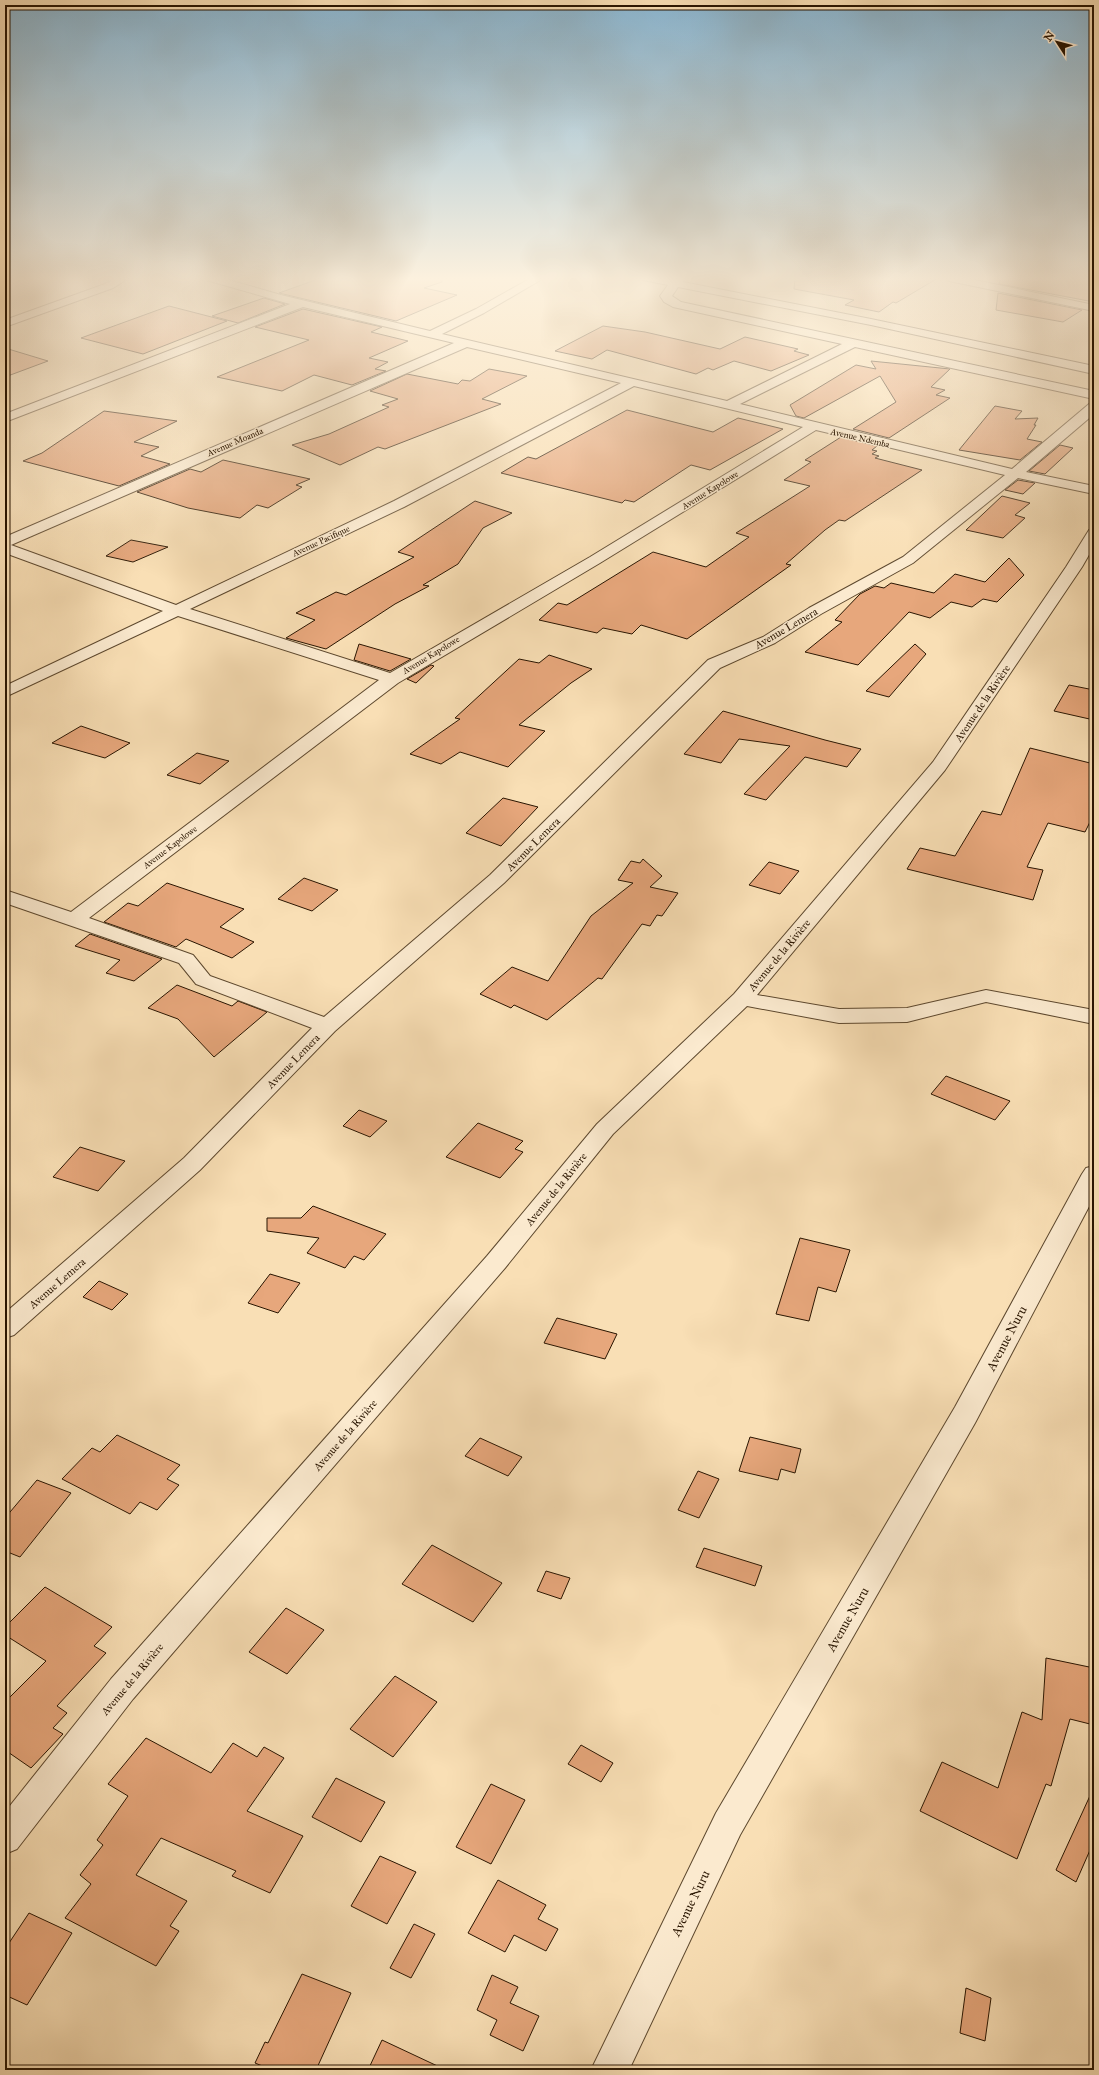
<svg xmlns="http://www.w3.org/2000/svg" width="1099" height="2075" font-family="'IM FELL Great Primer',serif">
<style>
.building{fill:#e7a77c;stroke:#291501}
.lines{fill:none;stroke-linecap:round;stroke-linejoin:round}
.minor-casing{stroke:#5d482e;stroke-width:2}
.minor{fill:#fbeacf;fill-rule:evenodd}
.labels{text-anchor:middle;stroke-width:3;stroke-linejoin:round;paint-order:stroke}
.far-street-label{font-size:9px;fill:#291501;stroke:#fbeacf}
.street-label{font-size:11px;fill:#291501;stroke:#fbeacf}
.near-street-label{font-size:13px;fill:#291501;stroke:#fbeacf}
</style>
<rect width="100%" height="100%" fill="#f9dfb5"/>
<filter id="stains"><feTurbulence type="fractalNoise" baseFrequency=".005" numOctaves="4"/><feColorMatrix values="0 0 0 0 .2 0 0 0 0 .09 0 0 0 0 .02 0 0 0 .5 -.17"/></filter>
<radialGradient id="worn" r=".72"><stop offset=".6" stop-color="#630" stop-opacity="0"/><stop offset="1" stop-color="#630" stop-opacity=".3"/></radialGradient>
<path class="building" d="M 321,278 L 442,278 L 442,282 L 424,288 L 457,295 L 396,321 L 279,293 Z
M 795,278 L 938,278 L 896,303 L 893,302 L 879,312 L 845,305 L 854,300 L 794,289 Z
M 1000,278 L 1094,278 L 1094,302 L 999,284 Z
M 998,293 L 1082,310 L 1063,322 L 996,310 Z
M 264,298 L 285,304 L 238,323 L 212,316 Z
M 169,306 L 227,321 L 143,354 L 81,338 Z
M 303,309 L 382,327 L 371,332 L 408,341 L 369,358 L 388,362 L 375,369 L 386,371 L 352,385 L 314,375 L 282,391 L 217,377 L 309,340 L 255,327 Z
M 603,326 L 645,332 L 720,349 L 745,337 L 798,349 L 794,351 L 809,355 L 771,371 L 734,361 L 713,370 L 708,368 L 696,374 L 607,350 L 592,359 L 555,351 Z
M 5,348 L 48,361 L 5,377 Z
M 871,361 L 950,369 L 931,387 L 945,390 L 936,395 L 950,398 L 889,438 L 853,429 L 896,402 L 880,376 L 804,418 L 796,416 L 790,405 L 856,365 L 876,369 Z
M 489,369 L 527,376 L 482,399 L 501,404 L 385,449 L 378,447 L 340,465 L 292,445 L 329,434 L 389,407 L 382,405 L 398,399 L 370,391 L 407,374 L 458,384 L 462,380 L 470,381 Z
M 995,406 L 1022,411 L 1015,419 L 1038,418 L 1034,425 L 1036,425 L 1027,439 L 1042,442 L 1020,460 L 959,450 Z
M 627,410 L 713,432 L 738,418 L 783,429 L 710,470 L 691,465 L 634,502 L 625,500 L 622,503 L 501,473 L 528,457 L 536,459 Z
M 104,411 L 177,421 L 134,442 L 159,447 L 141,456 L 170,464 L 119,486 L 23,461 L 42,453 Z
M 841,437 L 877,446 L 872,450 L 877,451 L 872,454 L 879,456 L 875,458 L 922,470 L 845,521 L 839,520 L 825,530 L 786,564 L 791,565 L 687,639 L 641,625 L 632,634 L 603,628 L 597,633 L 539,620 L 558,603 L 567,605 L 653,552 L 706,567 L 749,537 L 736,533 L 810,486 L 784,480 L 811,462 L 805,460 Z
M 1060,445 L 1073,448 L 1045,474 L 1029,471 Z
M 223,460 L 310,479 L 296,485 L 302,487 L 268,508 L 257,505 L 240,518 L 188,508 L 137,492 L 190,469 L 201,472 Z
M 1018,480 L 1035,483 L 1023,494 L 1005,490 Z
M 1002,496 L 1030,503 L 1015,515 L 1025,518 L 1003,538 L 966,530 Z
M 475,501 L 512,513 L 483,528 L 458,564 L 423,585 L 429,586 L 395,604 L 326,649 L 286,638 L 315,620 L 296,613 L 336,592 L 346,595 L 414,557 L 398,552 Z
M 131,540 L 168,547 L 133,562 L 106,556 Z
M 1009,558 L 1024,575 L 997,602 L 983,599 L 972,607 L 951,602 L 930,618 L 909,612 L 858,665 L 805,652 L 842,622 L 835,620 L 860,594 L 875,586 L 884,588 L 891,583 L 934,593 L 955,574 L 985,582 Z
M 359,644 L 411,659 L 390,671 L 354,660 Z
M 915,644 L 926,654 L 889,697 L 866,691 Z
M 549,655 L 592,669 L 571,683 L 519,725 L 545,731 L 508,767 L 460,752 L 441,764 L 410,754 L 460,719 L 455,718 L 519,659 L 539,663 Z
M 431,665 L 434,666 L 416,683 L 407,679 Z
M 1069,685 L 1094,690 L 1094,720 L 1054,711 Z
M 723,711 L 825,740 L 861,749 L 847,767 L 805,757 L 766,800 L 744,794 L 790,746 L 739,739 L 721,763 L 684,754 Z
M 81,726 L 130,743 L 105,758 L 52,743 Z
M 1030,748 L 1094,764 L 1094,814 L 1085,832 L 1048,823 L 1027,867 L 1043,870 L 1033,900 L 907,869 L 920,848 L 955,856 L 982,811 L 1001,815 Z
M 197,753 L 229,761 L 200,784 L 167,775 Z
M 503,798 L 538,807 L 501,846 L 466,833 Z
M 643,859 L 662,876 L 650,887 L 678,893 L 662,916 L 657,915 L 650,926 L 642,924 L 602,979 L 598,978 L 547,1020 L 514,1005 L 511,1008 L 480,994 L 512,967 L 548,981 L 591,916 L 633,883 L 618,880 L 631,861 L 640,863 Z
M 769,862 L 799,871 L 780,894 L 749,885 Z
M 304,878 L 338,890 L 312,911 L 278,899 Z
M 167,883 L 244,909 L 220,927 L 254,942 L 232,958 L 186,939 L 176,947 L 104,922 L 128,903 L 138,906 Z
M 90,934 L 162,959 L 134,981 L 106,973 L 120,960 L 75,946 Z
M 177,985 L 232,1006 L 238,1001 L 267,1012 L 214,1057 L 178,1019 L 148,1008 Z
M 946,1076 L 1010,1101 L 995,1120 L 931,1094 Z
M 359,1110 L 387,1121 L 370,1137 L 343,1126 Z
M 478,1123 L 523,1141 L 515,1149 L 523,1152 L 500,1178 L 446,1157 Z
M 80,1147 L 125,1161 L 98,1191 L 53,1177 Z
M 313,1206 L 386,1234 L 364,1260 L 354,1256 L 345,1268 L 307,1253 L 319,1238 L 267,1231 L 267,1218 L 301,1218 Z
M 800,1238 L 850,1250 L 836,1292 L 818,1287 L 809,1321 L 776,1314 Z
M 270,1274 L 300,1283 L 278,1313 L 248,1303 Z
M 99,1281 L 128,1294 L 112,1310 L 83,1297 Z
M 557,1318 L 617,1334 L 605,1359 L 544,1343 Z
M 117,1435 L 180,1465 L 167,1479 L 179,1485 L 157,1510 L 140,1502 L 130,1514 L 62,1479 L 92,1448 L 100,1452 Z
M 750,1437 L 801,1449 L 795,1473 L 781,1469 L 778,1480 L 739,1471 Z
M 480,1438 L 522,1457 L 508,1476 L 465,1456 Z
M 698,1471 L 719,1479 L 699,1518 L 678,1510 Z
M 37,1480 L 71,1493 L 20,1557 L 5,1551 L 5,1518 Z
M 432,1545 L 502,1583 L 473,1622 L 402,1584 Z
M 704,1548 L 762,1566 L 755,1586 L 696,1567 Z
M 546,1571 L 570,1578 L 561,1599 L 537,1591 Z
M 45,1587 L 112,1627 L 94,1646 L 106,1653 L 57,1706 L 67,1713 L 53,1728 L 63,1734 L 31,1768 L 5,1750 L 5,1702 L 46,1661 L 5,1635 L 5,1627 Z
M 286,1608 L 324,1630 L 287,1674 L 249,1652 Z
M 1046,1658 L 1094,1668 L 1094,1725 L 1070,1719 L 1051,1786 L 1046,1784 L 1017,1859 L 920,1811 L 942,1762 L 998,1788 L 1022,1712 L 1042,1720 Z
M 395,1676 L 437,1702 L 393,1757 L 350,1729 Z
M 146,1738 L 211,1773 L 233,1743 L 257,1757 L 264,1747 L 284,1758 L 247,1811 L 303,1836 L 270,1893 L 232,1876 L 236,1871 L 161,1838 L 136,1875 L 187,1901 L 170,1926 L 179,1931 L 156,1966 L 65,1918 L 91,1884 L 80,1875 L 103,1845 L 97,1840 L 128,1796 L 108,1784 Z
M 581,1745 L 613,1763 L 601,1782 L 568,1764 Z
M 336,1778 L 385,1802 L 361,1842 L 312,1817 Z
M 491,1784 L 525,1800 L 491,1864 L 456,1847 Z
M 1094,1787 L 1094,1841 L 1076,1882 L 1056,1870 Z
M 380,1856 L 416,1872 L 387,1924 L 351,1906 Z
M 498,1880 L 546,1905 L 538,1919 L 558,1929 L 546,1951 L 514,1935 L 505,1952 L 468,1933 Z
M 29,1913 L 72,1933 L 27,2005 L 5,1995 L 5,1949 Z
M 414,1924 L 435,1934 L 411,1978 L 390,1968 Z
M 302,1974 L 351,1993 L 316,2070 L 272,2070 L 255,2063 L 265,2042 L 268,2043 Z
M 492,1975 L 518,1987 L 510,2003 L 539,2016 L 523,2051 L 490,2035 L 497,2020 L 477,2010 Z
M 966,1988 L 991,1998 L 985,2041 L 960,2033 Z
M 382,2040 L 446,2070 L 368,2070 Z"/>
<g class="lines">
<defs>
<path id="minor" d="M 116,278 L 129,278 L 113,288 L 5,327 L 5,320 L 105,284 Z
M 205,278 L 222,278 L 281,295 L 430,331 L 476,309 L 531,278 L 544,278 L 484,313 L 442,334 L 727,401 L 842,344 L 673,307 L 664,302 L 660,296 L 668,285 L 643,280 L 642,278 L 673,280 L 674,278 L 685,278 L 683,282 L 871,319 L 1094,366 L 1094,374 L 871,325 L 678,287 L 672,296 L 681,302 L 1094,391 L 1094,399 L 855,347 L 740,404 L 1012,469 L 1089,404 L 1094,403 L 1094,414 L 1026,472 L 1094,486 L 1094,494 L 1018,478 L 913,563 L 821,614 L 775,643 L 720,668 L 504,883 L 335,1031 L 200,1170 L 14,1335 L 5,1338 L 5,1313 L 184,1158 L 312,1028 L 196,984 L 179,963 L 5,903 L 5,890 L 71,912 L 379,680 L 178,616 L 5,697 L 5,686 L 163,611 L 5,553 L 5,537 L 454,343 L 303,307 L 5,422 L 5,414 L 290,304 L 206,280 ZM 467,347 L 621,383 L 394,501 L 176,605 L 11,545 ZM 634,386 L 803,427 L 590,557 L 390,673 L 190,609 L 404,507 ZM 816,430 L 1005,475 L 903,557 L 809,608 L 763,637 L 708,660 L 490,875 L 324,1017 L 210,976 L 193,955 L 89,918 L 398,683 L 600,563 Z
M 944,278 L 965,278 L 1094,305 L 1094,311 L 949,281 Z
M 1094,529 L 1094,546 L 1082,567 L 945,770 L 757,995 L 839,1009 L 907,1008 L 986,990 L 1094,1010 L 1094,1024 L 986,1002 L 907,1022 L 839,1023 L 747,1006 L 613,1134 L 505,1268 L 133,1699 L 17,1849 L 5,1854 L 5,1812 L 111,1679 L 487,1256 L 597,1124 L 734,994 L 933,762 L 1066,567 L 1089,530 Z
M 1094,1166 L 1094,1197 L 975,1423 L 740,1835 L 629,2070 L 591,2070 L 716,1813 L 955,1407 L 1082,1174 L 1086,1168 Z"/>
</defs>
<use href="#minor" class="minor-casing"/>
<use href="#minor" class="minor"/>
</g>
<linearGradient id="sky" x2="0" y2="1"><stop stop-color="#8ab7d3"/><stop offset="0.49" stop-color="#fcf1de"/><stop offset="1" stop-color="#fcf1de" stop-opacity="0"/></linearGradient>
<rect width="1099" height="569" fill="url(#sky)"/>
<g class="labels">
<g class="far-street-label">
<text transform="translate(860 438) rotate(13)" y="3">Avenue Ndemba</text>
<text transform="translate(235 442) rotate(-23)" y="3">Avenue Moanda</text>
<text transform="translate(710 490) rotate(-32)" y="3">Avenue Kapolowe</text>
<text transform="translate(321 541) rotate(-25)" y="3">Avenue Pacifique</text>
<text transform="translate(431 655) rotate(-31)" y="3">Avenue Kapolowe</text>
<text transform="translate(170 847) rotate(-37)" y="3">Avenue Kapolowe</text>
</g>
<g class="street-label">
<text transform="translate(786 628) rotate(-30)" y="4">Avenue Lemera</text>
<text transform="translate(982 703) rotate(-56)" y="4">Avenue de la Rivière</text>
<text transform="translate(533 844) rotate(-45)" y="4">Avenue Lemera</text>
<text transform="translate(779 955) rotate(-50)" y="4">Avenue de la Rivière</text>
<text transform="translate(293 1061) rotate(-46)" y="4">Avenue Lemera</text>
<text transform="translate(556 1189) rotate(-51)" y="4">Avenue de la Rivière</text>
<text transform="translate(57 1283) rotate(-41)" y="4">Avenue Lemera</text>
<text transform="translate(345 1435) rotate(-49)" y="4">Avenue de la Rivière</text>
<text transform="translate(132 1679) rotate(-50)" y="4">Avenue de la Rivière</text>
</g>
<g class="near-street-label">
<text transform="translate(1006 1338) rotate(-62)" y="5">Avenue Nuru</text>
<text transform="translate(847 1619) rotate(-60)" y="5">Avenue Nuru</text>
<text transform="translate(690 1903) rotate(-64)" y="5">Avenue Nuru</text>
</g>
</g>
<rect width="1099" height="2075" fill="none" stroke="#f9dfb5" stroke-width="20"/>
<rect x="6" y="6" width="1087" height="2063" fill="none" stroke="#291501" stroke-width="2"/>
<rect x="10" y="10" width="1079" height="2055" fill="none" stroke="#291501"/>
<g transform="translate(1057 42) rotate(306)" stroke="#fbeacf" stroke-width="3" paint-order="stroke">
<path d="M0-3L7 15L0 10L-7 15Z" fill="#291501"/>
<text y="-6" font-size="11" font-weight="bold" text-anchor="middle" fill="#291501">N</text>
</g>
<rect width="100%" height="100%" filter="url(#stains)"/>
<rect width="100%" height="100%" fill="url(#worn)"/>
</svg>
